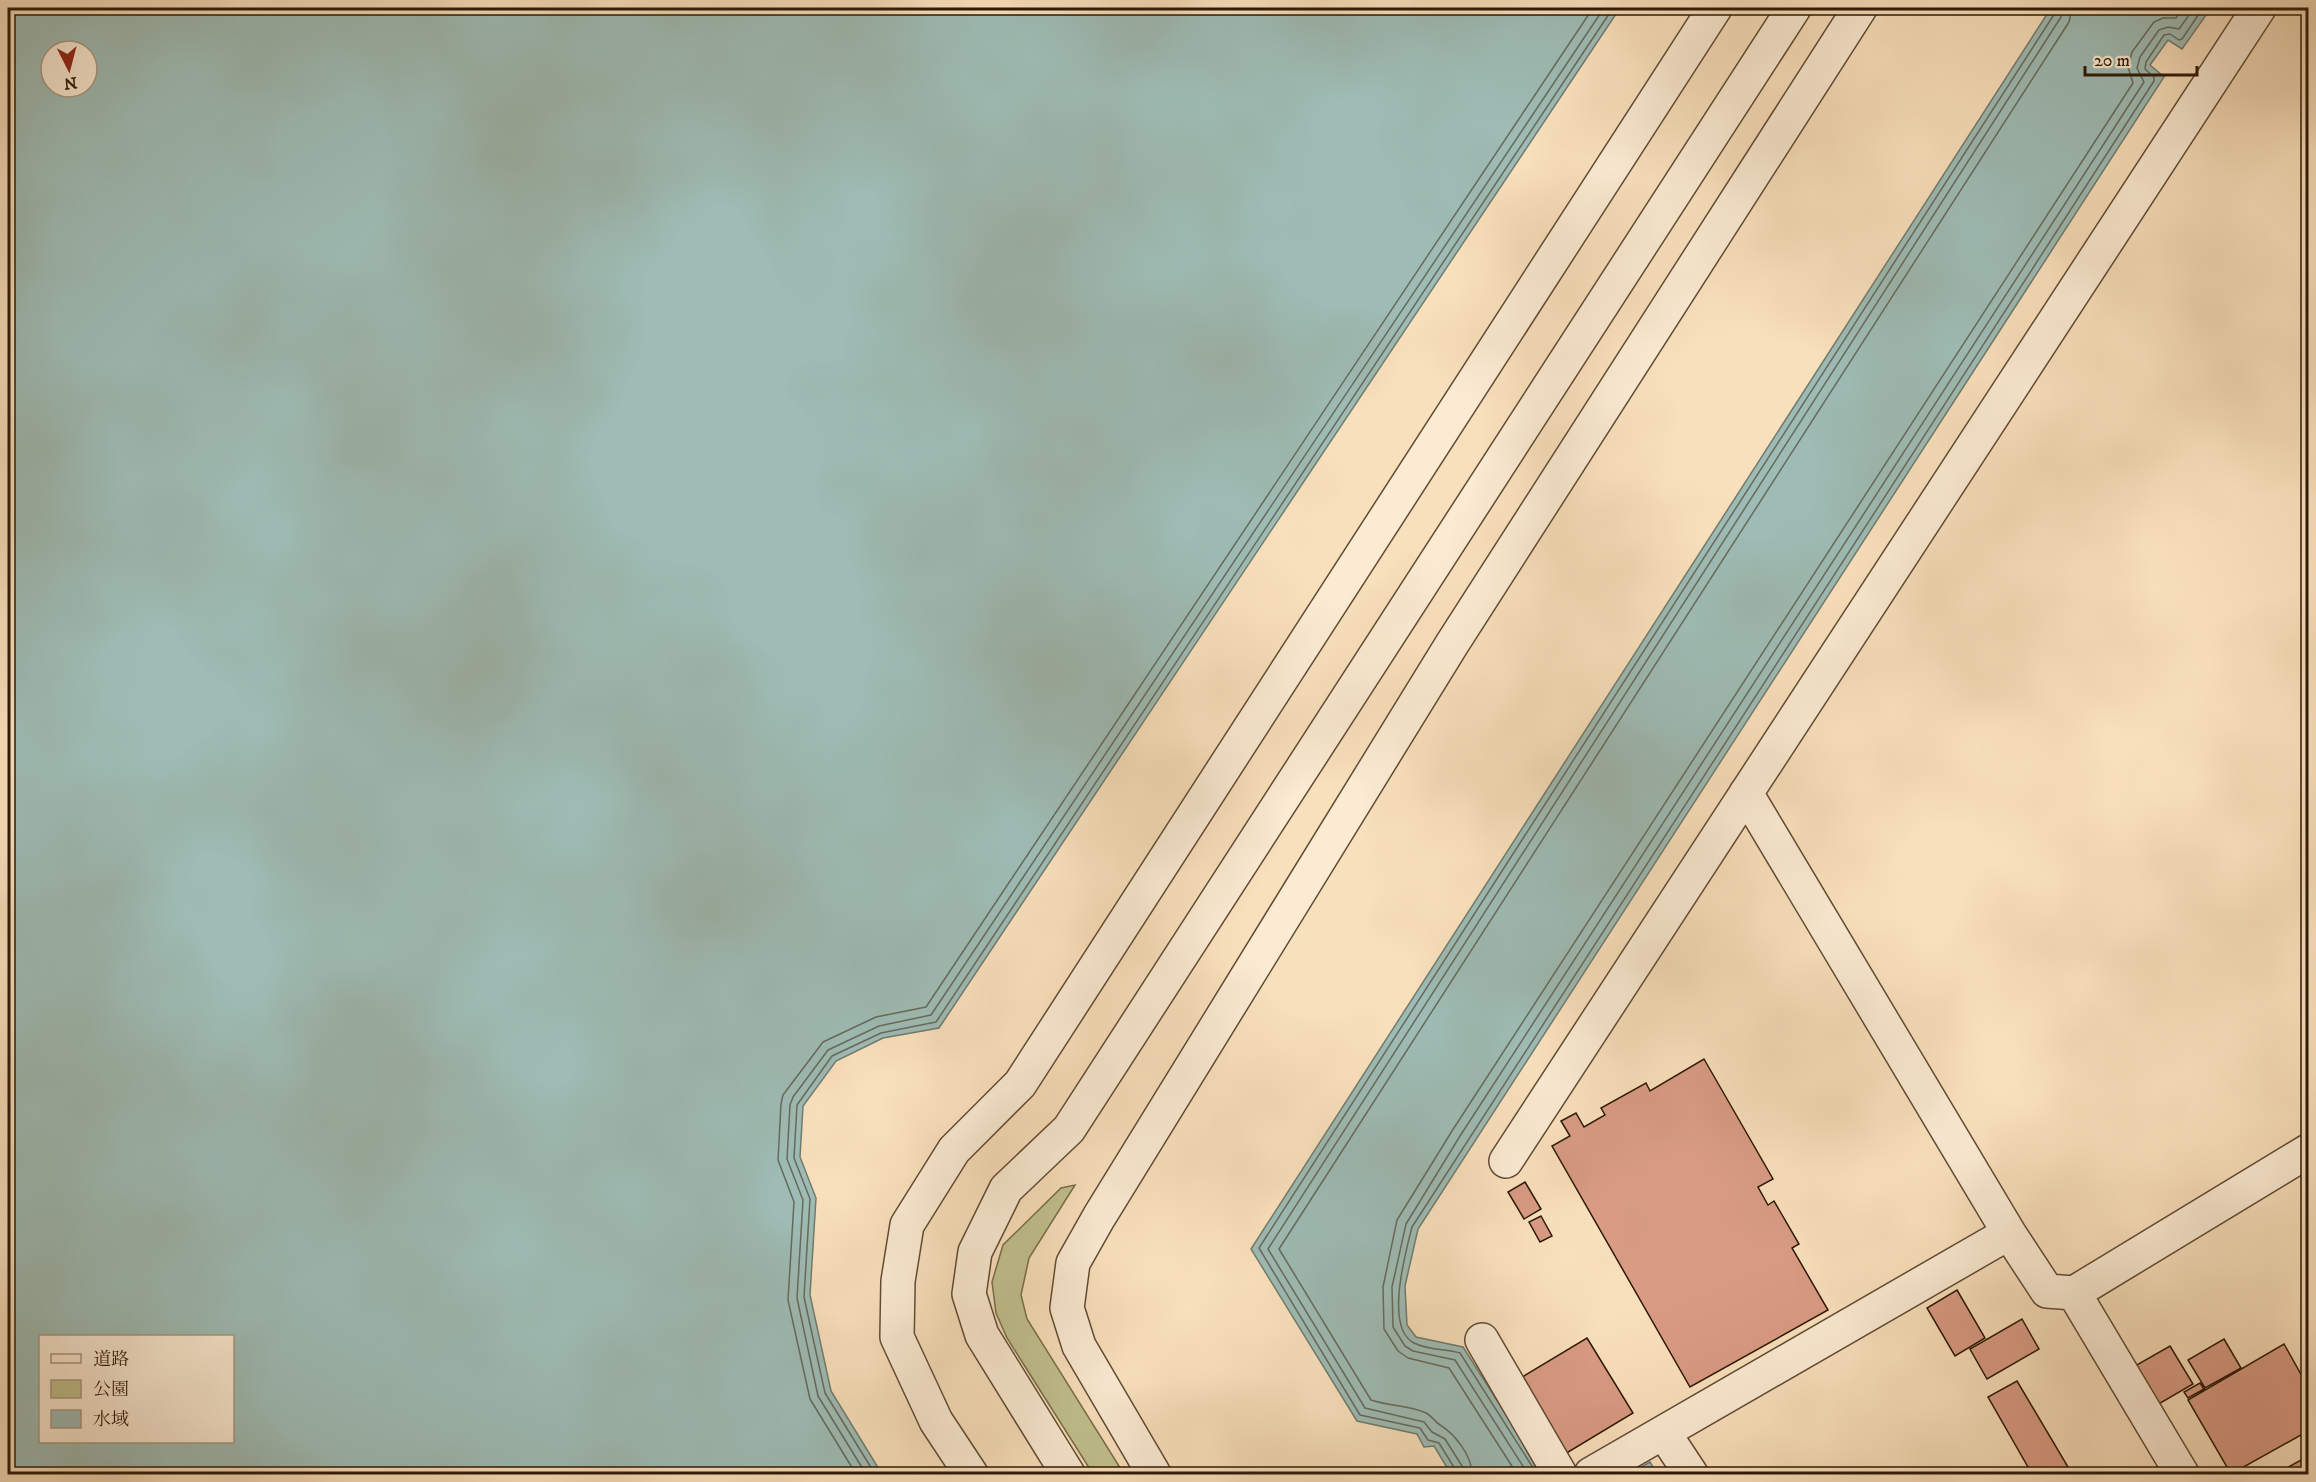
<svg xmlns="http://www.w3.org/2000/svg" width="2316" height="1482" font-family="'IM FELL DW Pica','Noto Serif JP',serif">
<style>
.green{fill:#c1c18e;stroke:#776d4a;stroke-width:1.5}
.water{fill:#9ebcb5;stroke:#717b6f;stroke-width:1.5;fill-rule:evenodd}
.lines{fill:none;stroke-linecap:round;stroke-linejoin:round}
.shore{stroke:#666a5e;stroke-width:1.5}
.building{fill:#d99b84;stroke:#2d1906;stroke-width:1.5}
.minor-casing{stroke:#604b34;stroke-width:36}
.minor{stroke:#fbebd3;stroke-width:33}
</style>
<rect width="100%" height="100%" fill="#f9e0bc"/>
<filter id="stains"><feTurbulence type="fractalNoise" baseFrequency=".00333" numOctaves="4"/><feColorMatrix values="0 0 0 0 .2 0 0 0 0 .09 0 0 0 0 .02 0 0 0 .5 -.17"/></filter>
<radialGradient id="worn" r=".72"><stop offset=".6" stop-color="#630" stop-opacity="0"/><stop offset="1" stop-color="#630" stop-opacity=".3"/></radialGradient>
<path class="green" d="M 1075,1185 L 1029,1258 L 1021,1295 L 1027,1319 L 1124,1474 L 1093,1474 L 1007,1338 L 996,1313 L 992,1282 L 1003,1245 L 1061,1188 Z"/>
<path class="water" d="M 8,8 L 1620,8 L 939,1028 L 883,1038 L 836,1061 L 803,1106 L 800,1157 L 816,1198 L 810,1295 L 831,1391 L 882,1474 L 8,1474 ZM 51,51 L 87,51 L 87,87 L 51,87 ZM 40,1336 L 232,1336 L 232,1442 L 40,1442 Z
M 2051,8 L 2211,8 L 2182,49 L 2168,40 L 2150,65 L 2164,77 L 1418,1229 L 1405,1286 L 1407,1325 L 1416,1337 L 1463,1347 L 1544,1474 L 1451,1474 L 1434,1446 L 1424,1447 L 1417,1434 L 1357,1421 L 1251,1249 Z
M 1650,1462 L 1657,1474 L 1629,1474 Z"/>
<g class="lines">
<path class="shore" d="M 856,1474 L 810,1399 L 788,1300 L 794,1202 L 778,1160 L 781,1104 L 783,1095 L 823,1042 L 876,1017 L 926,1007 L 1593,8
M 866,1474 L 818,1396 L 797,1298 L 803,1200 L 787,1159 L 790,1105 L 793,1097 L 828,1050 L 879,1026 L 931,1015 L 1604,8
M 875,1474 L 825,1393 L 804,1297 L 810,1199 L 794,1158 L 797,1105 L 832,1056 L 881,1033 L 936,1022 L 1613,8
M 1456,1474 L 1455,1469 L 1439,1443 L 1428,1440 L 1420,1428 L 1360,1415 L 1259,1248 L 2055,13 L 2056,8
M 1463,1474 L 1462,1466 L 1445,1439 L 1432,1432 L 1424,1422 L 1365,1408 L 1268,1249 L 2061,17 L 2063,8
M 1472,1474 C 1472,1456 1455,1434 1440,1425 C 1435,1422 1432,1416 1426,1413 C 1409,1405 1388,1406 1371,1400 L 1279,1249 L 2069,22 L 2072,8
M 1517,1474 L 1449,1368 L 1408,1358 L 1398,1351 L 1384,1329 L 1383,1287 L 1397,1220 L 1452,1131 L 2133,83 L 2128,67 L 2132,52 L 2154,22 L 2163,18 L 2176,18 L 2183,8
M 1528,1474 L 1455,1360 L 1413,1351 L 1405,1346 L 1393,1327 L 1392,1287 L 1406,1224 L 1460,1136 L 2144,82 L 2137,68 L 2140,57 L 2159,30 L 2168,27 L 2179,29 L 2194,8
M 1537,1474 L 1460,1353 C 1445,1349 1427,1350 1414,1343 C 1384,1328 1406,1251 1412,1227 L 2154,81 L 2154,77 L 2145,69 L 2146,62 L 2164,35 L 2170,34 L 2179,40 L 2182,39 L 2203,8"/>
</g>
<path class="building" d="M 1704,1059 L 1773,1179 L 1758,1187 L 1768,1205 L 1774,1201 L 1799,1244 L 1792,1248 L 1828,1310 L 1690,1387 L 1552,1146 L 1570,1136 L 1561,1121 L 1576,1113 L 1584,1127 L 1605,1115 L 1601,1108 L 1646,1083 L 1650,1091 Z
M 1525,1182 L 1541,1209 L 1524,1219 L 1508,1192 Z
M 1541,1216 L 1552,1236 L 1540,1242 L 1529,1222 Z
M 1957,1290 L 1985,1338 L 1955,1356 L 1927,1308 Z
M 2022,1319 L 2039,1349 L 1987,1379 L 1970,1349 Z
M 1587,1338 L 1633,1413 L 1565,1454 L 1519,1379 Z
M 2224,1339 L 2241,1368 L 2205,1388 L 2188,1360 Z
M 2284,1344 L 2308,1387 L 2308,1431 L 2231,1474 L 2188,1400 Z
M 2170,1346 L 2193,1384 L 2157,1405 L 2135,1366 Z
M 2017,1381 L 2068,1467 L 2055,1474 L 2032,1474 L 1988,1397 Z
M 2200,1383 L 2204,1389 L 2188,1398 L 2184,1392 Z
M 2301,1460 L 2308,1472 L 2304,1474 L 2286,1474 L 2283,1470 Z"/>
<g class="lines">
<defs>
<path id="minor" d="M 1746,793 L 2009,1233
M 1506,1161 L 2259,8
M 2074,1293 L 2182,1474
M 1482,1340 L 1560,1474
M 1664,1433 L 1691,1474
M 971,1474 L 936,1421 L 897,1337 L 898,1281 L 907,1225 L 954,1150 L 1020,1084 L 1715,8
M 1068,1474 L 982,1335 L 969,1294 L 975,1252 L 1006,1189 L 1069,1129 L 1794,8
M 1154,1474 L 1079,1346 L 1067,1308 L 1073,1263 L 1099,1217 L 1452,644 L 1860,8
M 1591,1474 L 2009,1233 L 2047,1291 L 2074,1293 L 2308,1151"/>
</defs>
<use href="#minor" class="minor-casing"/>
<use href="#minor" class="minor"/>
</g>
<rect width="2316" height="1482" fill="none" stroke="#f9e0bc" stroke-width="30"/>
<rect x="9" y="9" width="2298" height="1464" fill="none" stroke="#2d1906" stroke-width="3"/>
<rect x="15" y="15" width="2286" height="1452" fill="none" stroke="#2d1906" stroke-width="1.5"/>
<rect x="39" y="1335" width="195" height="108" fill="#fbebd3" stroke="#a99781" stroke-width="1.5"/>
<rect x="51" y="1354" width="30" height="9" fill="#fbebd3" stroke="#a99781" stroke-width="1.5"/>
<text x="93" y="1365" font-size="18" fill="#2d1906">道路</text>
<rect x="51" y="1380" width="30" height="18" fill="#c1c18e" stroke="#a99781" stroke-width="1.5"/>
<text x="93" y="1395" font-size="18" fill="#2d1906">公園</text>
<rect x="51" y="1410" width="30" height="18" fill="#9ebcb5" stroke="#a99781" stroke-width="1.5"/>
<text x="93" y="1425" font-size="18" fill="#2d1906">水域</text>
<g transform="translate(69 69) rotate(174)"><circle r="28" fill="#fbebd3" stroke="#a99781" stroke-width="1.5"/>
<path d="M0-4.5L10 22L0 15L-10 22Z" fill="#8f2418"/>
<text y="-9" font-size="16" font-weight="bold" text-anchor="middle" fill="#2d1906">N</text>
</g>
<path d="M2085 66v9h112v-9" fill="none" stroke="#2d1906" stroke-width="3"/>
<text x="2094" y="66" font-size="18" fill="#2d1906" stroke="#fbebd3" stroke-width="4.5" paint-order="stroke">20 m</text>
<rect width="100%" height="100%" filter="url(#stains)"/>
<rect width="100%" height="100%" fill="url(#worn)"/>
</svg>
